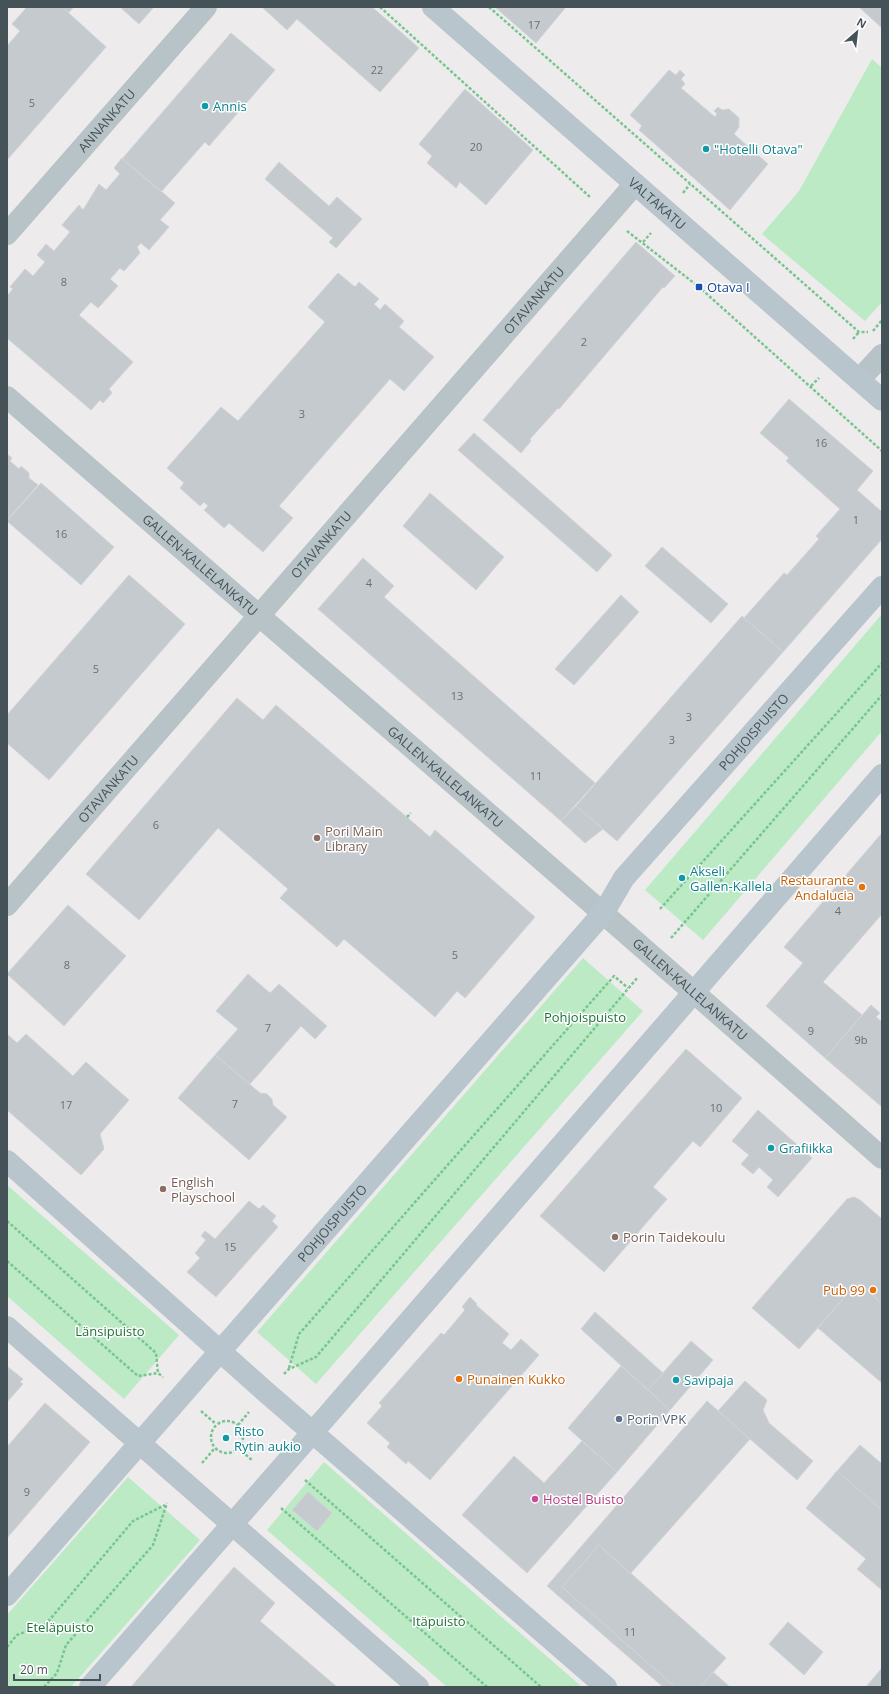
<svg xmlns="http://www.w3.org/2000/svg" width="889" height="1694" font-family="'Open Sans',sans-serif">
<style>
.green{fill:#bbeac5}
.building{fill:#c5cace;stroke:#d0d3d7}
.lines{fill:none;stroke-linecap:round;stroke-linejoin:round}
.path{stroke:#77c590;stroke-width:2.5;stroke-dasharray:3 2;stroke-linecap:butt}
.street{stroke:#b7c3c7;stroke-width:22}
.secondary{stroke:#b8c5cc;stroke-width:22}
.culture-dot{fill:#0f9aa8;stroke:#fff;stroke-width:1.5}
.transit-dot{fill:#1a4fb4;stroke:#fff;stroke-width:1.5}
.education-dot{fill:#8d6e63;stroke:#fff;stroke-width:1.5}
.food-dot{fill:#e8710a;stroke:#fff;stroke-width:1.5}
.service-dot{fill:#5c6f8a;stroke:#fff;stroke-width:1.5}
.hotel-dot{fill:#d1479c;stroke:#fff;stroke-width:1.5}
.labels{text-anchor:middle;stroke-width:3;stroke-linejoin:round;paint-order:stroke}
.number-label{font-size:11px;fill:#657075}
.culture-label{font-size:13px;fill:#0d838f;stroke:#fff;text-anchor:start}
.street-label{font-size:13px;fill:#455257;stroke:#fff}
.transit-label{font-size:13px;fill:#164399;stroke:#fff;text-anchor:start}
.education-label{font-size:13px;fill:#785e54;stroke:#fff;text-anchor:start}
.food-label{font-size:13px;fill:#c56008;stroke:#fff;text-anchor:end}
.park-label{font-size:13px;fill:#1d7137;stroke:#fff}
.service-label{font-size:13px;fill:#4e5e75;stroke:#fff;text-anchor:start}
.hotel-label{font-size:13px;fill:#b23c85;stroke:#fff;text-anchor:start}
</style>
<rect width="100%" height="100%" fill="#eeebec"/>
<path class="green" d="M 872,59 L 882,68 L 882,302 L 865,321 L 762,234 L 799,191 Z
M 882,614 L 882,731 L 703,940 L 645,890 Z
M 583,958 L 643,1011 L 316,1384 L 257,1332 Z
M 7,1185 L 179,1335 L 124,1399 L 7,1296 Z
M 324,1462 L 582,1687 L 447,1687 L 267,1530 Z
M 128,1477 L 200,1540 L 71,1687 L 7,1687 L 7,1615 Z"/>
<path class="building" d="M 27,7 L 62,7 L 106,47 L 7,160 L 7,46 L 20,31 L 12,24 Z
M 62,7 L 74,7 L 68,13 Z
M 120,7 L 154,7 L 139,24 Z
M 262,7 L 372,7 L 419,48 L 380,92 L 297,19 L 287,30 Z
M 495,7 L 566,7 L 536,43 Z
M 859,7 L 882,7 L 882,28 Z
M 231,33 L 275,70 L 209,146 L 205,142 L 161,192 L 122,159 Z
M 669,70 L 676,75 L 680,70 L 685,75 L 681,79 L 685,84 L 681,88 L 715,117 L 717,114 L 714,111 L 718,107 L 722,110 L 729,109 L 739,118 L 739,127 L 734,134 L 768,164 L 730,210 L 639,130 L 642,126 L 630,115 Z
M 465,89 L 533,150 L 486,205 L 460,182 L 456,188 L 427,163 L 432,156 L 419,144 Z
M 122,158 L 175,203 L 160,220 L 169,227 L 149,250 L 141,243 L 137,247 L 140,253 L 124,271 L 120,268 L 110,279 L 118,286 L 98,308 L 91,302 L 79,315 L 133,362 L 109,389 L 112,393 L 103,403 L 100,400 L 91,410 L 7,338 L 7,296 L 13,289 L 10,287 L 25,269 L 33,276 L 45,262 L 37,255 L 46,244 L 54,251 L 70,232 L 62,225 L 79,205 L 83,210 L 99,184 L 106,190 L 120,174 L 114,168 Z
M 279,162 L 329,206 L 337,197 L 362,219 L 336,248 L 329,242 L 333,238 L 265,179 Z
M 636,242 L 675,276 L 664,288 L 663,287 L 559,409 L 558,408 L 530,439 L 531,441 L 521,453 L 483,420 Z
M 338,273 L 355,287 L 359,282 L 379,299 L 374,304 L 380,310 L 385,304 L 404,321 L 399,327 L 434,357 L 404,391 L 390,379 L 279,506 L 293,518 L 263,552 L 229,523 L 224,528 L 204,510 L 208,506 L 204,502 L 200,506 L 180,488 L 184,483 L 167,468 L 221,407 L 238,421 L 325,322 L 308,307 Z
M 789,399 L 873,471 L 857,490 L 882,512 L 882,539 L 783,652 L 744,618 L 784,573 L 787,575 L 819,539 L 816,536 L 840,509 L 786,461 L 789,458 L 760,433 Z
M 474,433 L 612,555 L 597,572 L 458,450 Z
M 7,454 L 12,458 L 10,461 L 19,469 L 21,466 L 29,473 L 29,478 L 38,485 L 8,519 Z
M 41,483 L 114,547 L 81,585 L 7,521 Z
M 430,493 L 504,557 L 476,590 L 403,526 Z
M 662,547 L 728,604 L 711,623 L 645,566 Z
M 363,558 L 394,586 L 384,597 L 595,783 L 561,821 L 318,609 Z
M 129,575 L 185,624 L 49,780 L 7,743 L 7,715 Z
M 621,595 L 639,612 L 574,685 L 555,669 Z
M 742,616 L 783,652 L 617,841 L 576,806 Z
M 237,698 L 263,720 L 276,705 L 430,837 L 435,830 L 535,917 L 465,998 L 457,991 L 435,1017 L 344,939 L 337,947 L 280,898 L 288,889 L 218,828 L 139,920 L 86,874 Z
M 576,806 L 603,829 L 585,843 L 561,821 Z
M 882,833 L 882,914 L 823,982 L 862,1015 L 825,1058 L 766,1006 L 803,963 L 784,947 Z
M 68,905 L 126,956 L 64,1026 L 7,974 Z
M 248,974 L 270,993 L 279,984 L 327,1026 L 315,1039 L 301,1026 L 250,1084 L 215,1055 L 238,1029 L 216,1011 Z
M 871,1005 L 880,1013 L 876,1017 L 882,1022 L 882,1107 L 825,1058 Z
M 7,1034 L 17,1043 L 26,1034 L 73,1076 L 86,1062 L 129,1100 L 100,1134 L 104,1149 L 81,1175 L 7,1110 Z
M 686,1049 L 742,1098 L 700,1147 L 693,1141 L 653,1187 L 667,1199 L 604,1272 L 540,1216 Z
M 215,1055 L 260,1093 L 267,1094 L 272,1099 L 273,1105 L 287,1117 L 249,1160 L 178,1098 Z
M 758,1110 L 812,1158 L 778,1197 L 767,1187 L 773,1180 L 759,1167 L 753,1174 L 741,1164 L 749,1155 L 732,1141 Z
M 854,1197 L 860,1200 L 882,1219 L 882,1304 L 858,1282 L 799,1349 L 752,1308 L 847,1199 Z
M 249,1201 L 259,1209 L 263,1205 L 276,1216 L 272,1221 L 278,1227 L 216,1297 L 187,1272 L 200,1258 L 195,1253 L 206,1240 L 201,1236 L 205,1231 L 215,1239 Z
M 858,1282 L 882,1304 L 882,1383 L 818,1328 Z
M 470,1297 L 477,1304 L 476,1305 L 509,1334 L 502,1343 L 511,1350 L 521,1339 L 539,1355 L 430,1480 L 408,1461 L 406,1464 L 387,1447 L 390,1443 L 367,1423 L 382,1406 L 379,1403 L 441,1333 L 444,1335 L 465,1310 L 462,1307 Z
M 595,1312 L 663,1373 L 648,1390 L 581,1329 Z
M 691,1341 L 713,1360 L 670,1410 L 648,1390 Z
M 621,1366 L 670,1410 L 617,1472 L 568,1428 Z
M 8,1367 L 23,1379 L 20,1382 L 23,1384 L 7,1402 Z
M 745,1381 L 767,1400 L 763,1410 L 769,1423 L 813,1461 L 797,1480 L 718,1411 Z
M 707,1401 L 750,1439 L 630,1574 L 599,1545 L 562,1587 L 675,1687 L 663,1687 L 547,1586 Z
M 45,1403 L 90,1442 L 7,1538 L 7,1447 Z
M 582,1441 L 617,1472 L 527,1573 L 462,1515 L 514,1456 L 544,1483 Z
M 860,1445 L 882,1464 L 882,1510 L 837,1471 Z
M 837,1471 L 882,1510 L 882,1590 L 857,1569 L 866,1559 L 806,1508 Z
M 308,1492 L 332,1513 L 317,1531 L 292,1510 Z
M 599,1545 L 726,1658 L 700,1687 L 675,1687 L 562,1587 Z
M 234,1567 L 275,1603 L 260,1621 L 337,1687 L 131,1687 Z
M 788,1622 L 823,1652 L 804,1675 L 769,1644 Z
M 882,1668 L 882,1687 L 866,1687 Z
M 713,1672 L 730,1687 L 700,1687 Z"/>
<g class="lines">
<path class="path" d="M 380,7 L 590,197
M 489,7 L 859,332 L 868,332
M 683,193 L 690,184
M 627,231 L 699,287 L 882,451
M 643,242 L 651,233
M 873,331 L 882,320
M 853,339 L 859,332
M 811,386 L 819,378
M 407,817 L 411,813
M 660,909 L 882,663
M 671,938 L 882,695
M 7,1221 L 156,1353 L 158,1373 L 163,1377
M 7,1261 L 138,1376 L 158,1373
M 289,1368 L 299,1334 L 614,976 L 628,988
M 284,1374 L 289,1369 L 316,1357 L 638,977
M 201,1411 L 216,1424
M211 1437a16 16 0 1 1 32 0a16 16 0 1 1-32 0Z
M 238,1425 L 249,1412
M 238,1448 L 253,1461
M 202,1463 L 215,1448
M 305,1480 L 541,1687
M 281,1508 L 487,1687
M 7,1647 L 17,1635 L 46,1624 L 133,1521 L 165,1505
M 44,1687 L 57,1673 L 66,1645 L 153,1545 L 167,1503"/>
<g class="street">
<path id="s1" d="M 7,234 L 206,7"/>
<path d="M 859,380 L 882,355"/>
<path id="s2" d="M 7,397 C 298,651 593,901 882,1158"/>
<path id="s3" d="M 7,905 L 635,184"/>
</g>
<g class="secondary">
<path id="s4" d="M 433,7 L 882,400"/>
<path d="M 7,1161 L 267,1393 L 606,1687"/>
<path d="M 7,1327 L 418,1687"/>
<path id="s5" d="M 7,1595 L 604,912 L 624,878 L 882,587"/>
<path d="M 90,1687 L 333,1409 L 882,775"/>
</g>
</g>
<g class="culture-dot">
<circle cx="205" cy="106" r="4"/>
<circle cx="706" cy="149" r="4"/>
<circle cx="682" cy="878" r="4"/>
<circle cx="771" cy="1148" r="4"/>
<circle cx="676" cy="1380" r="4"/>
<circle cx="226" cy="1438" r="4"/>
</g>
<rect class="transit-dot" x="695" y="283" width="8" height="8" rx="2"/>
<g class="education-dot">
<circle cx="317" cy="838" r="4"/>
<circle cx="163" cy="1189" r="4"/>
<circle cx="615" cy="1237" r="4"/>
</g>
<g class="food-dot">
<circle cx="862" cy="887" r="4"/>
<circle cx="873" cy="1290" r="4"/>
<circle cx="459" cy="1379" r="4"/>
</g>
<circle class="service-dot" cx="619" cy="1419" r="4"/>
<circle class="hotel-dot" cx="535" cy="1499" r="4"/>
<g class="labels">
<g class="number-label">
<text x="534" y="29">17</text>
<text x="377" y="74">22</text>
<text x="32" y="107">5</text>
<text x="476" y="151">20</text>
<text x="64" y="286">8</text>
<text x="584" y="346">2</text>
<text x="302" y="418">3</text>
<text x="821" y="447">16</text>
<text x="856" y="524">1</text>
<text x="61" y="538">16</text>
<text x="369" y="587">4</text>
<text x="96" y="673">5</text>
<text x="457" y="700">13</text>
<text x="689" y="721">3</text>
<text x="672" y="744">3</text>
<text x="536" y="780">11</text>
<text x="156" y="829">6</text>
<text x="838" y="915">4</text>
<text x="455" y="959">5</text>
<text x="67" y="969">8</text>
<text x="268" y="1032">7</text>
<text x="811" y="1035">9</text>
<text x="861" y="1044">9b</text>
<text x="235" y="1108">7</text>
<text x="66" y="1109">17</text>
<text x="716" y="1112">10</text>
<text x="230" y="1251">15</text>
<text x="27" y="1496">9</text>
<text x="630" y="1636">11</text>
</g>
<g class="culture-label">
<text x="213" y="111">Annis</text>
<text x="714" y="154">"Hotelli Otava"</text>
<text x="690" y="876">Akseli<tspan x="690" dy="15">Gallen-Kallela</tspan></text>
<text x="779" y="1153">Grafiikka</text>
<text x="684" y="1385">Savipaja</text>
<text x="234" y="1436">Risto<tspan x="234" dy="15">Rytin aukio</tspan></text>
</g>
<g class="street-label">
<text dy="5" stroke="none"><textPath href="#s1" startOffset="151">ANNANKATU</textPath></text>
<text dy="5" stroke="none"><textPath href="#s4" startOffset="298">VALTAKATU</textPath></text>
<text dy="5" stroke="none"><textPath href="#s3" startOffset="802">OTAVANKATU</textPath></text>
<text dy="5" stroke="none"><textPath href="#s3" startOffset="478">OTAVANKATU</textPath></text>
<text dy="5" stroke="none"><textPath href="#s2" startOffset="256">GALLEN-KALLELANKATU</textPath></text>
<text dy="5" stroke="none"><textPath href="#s5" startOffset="1142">POHJOISPUISTO</textPath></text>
<text dy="5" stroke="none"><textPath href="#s2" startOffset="580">GALLEN-KALLELANKATU</textPath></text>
<text dy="5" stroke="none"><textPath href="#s3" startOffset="154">OTAVANKATU</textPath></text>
<text dy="5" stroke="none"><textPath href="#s2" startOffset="904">GALLEN-KALLELANKATU</textPath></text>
<text dy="5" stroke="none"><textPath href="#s5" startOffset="494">POHJOISPUISTO</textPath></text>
</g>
<g class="transit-label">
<text x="707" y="292">Otava I</text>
</g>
<g class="education-label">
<text x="325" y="836">Pori Main<tspan x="325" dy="15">Library</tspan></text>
<text x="171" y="1187">English<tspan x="171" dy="15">Playschool</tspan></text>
<text x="623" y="1242">Porin Taidekoulu</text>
</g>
<g class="food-label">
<text x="854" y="885">Restaurante<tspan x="854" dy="15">Andalucia</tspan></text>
<text x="865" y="1295">Pub 99</text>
<text x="467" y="1384" text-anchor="start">Punainen Kukko</text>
</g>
<g class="park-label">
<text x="585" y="1022">Pohjoispuisto</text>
<text x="110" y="1336">Länsipuisto</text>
<text x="439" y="1626">Itäpuisto</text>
<text x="60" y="1632">Eteläpuisto</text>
</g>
<g class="service-label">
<text x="627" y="1424">Porin VPK</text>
</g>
<g class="hotel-label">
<text x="543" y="1504">Hostel Buisto</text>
</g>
</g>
<rect width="889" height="1694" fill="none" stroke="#455257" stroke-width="16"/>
<g transform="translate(857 32) rotate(28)" stroke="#ffffff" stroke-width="3" paint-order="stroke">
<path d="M0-3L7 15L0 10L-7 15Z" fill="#455257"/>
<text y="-6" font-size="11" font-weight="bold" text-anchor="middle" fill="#455257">N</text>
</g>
<path d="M14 1674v6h86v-6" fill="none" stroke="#455257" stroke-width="2"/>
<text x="20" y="1674" font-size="12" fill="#455257" stroke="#ffffff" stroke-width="3" paint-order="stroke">20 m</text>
</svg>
